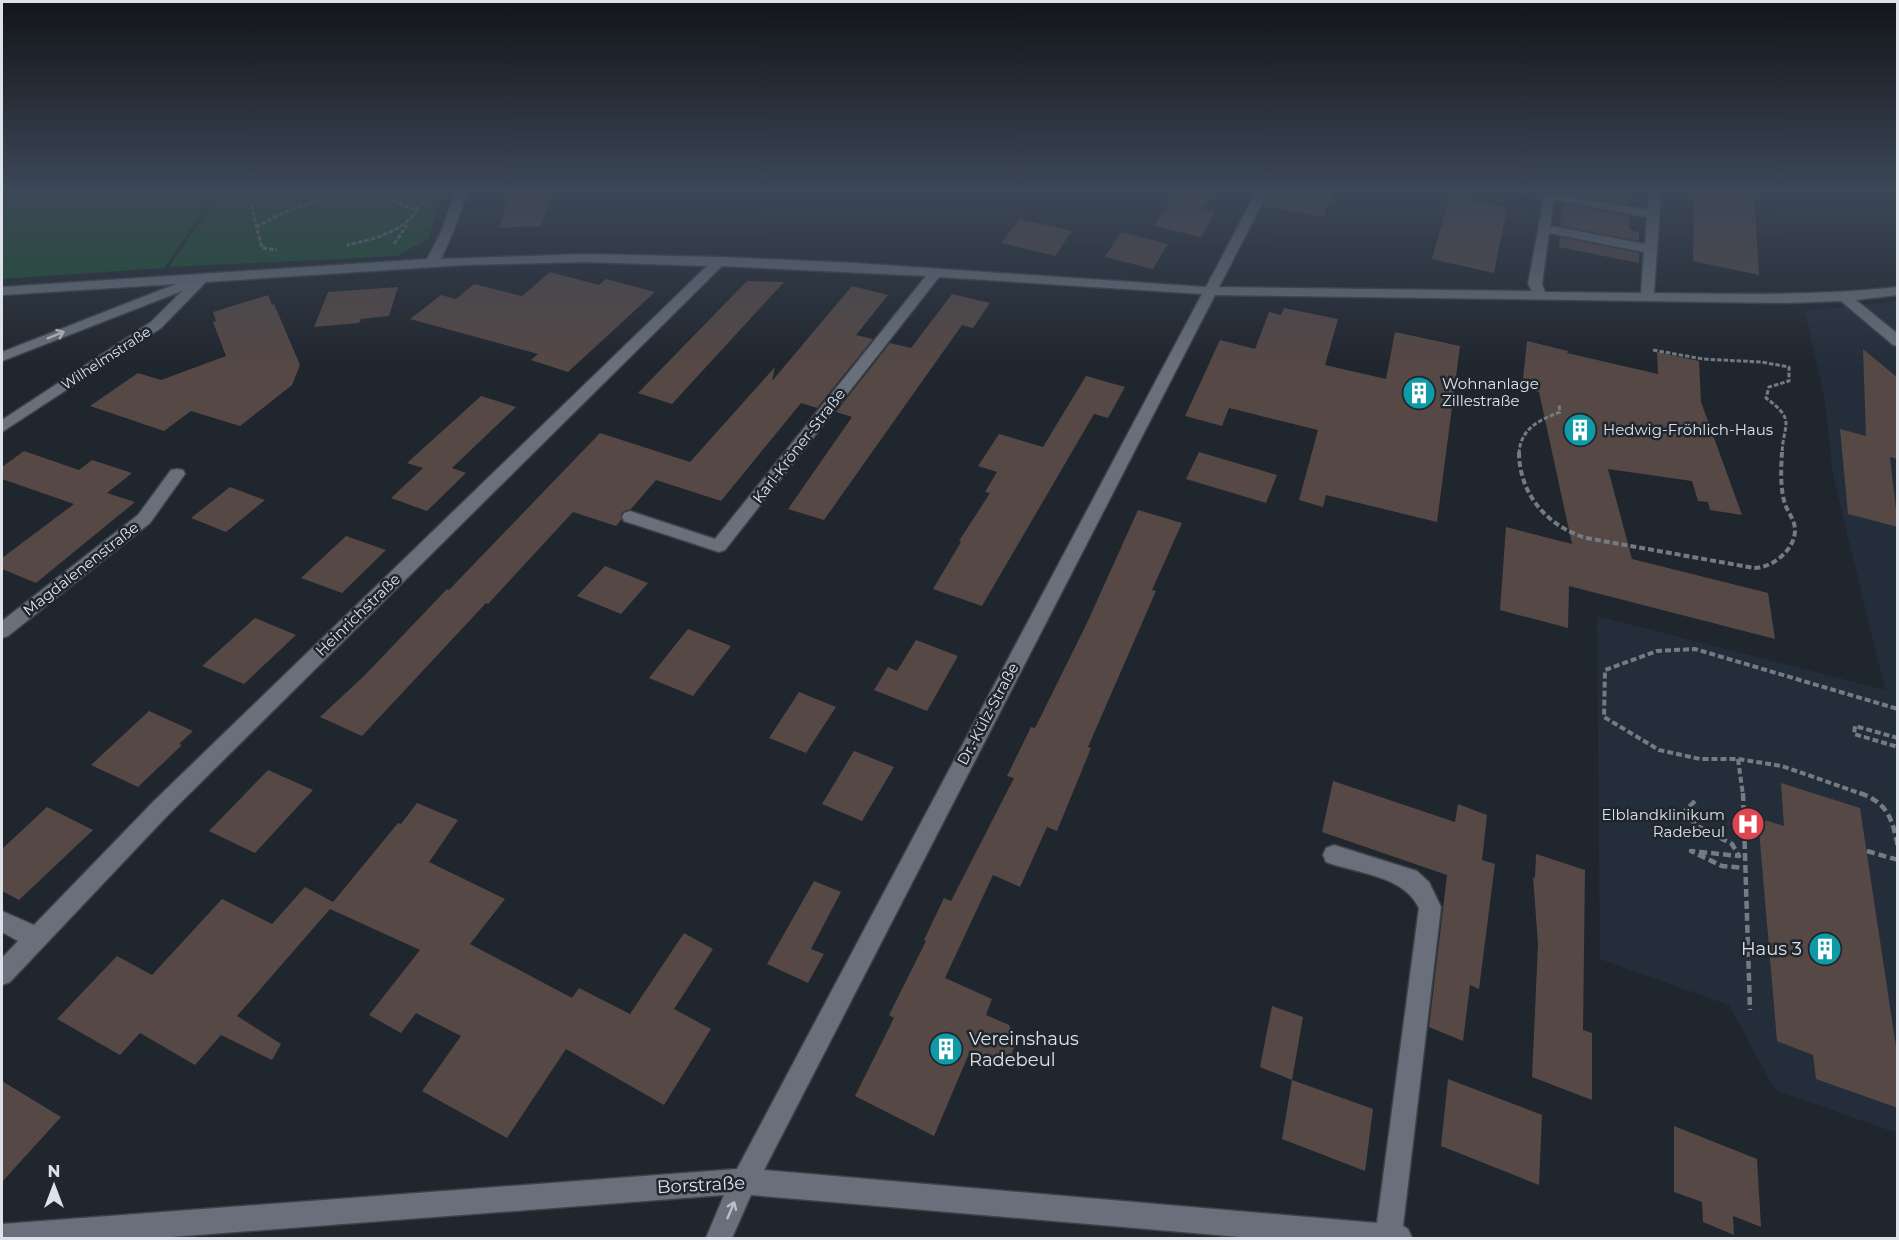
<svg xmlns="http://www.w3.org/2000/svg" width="1899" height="1240" font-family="Montserrat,sans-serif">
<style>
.built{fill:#242e3b}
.green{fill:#1a4f2b}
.building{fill:#554845}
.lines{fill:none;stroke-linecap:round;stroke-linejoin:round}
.minor-casing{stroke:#3c4248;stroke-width:3}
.path-far2{stroke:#757b82;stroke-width:3;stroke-dasharray:4.5 2;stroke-linecap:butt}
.path-far1{stroke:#757b82;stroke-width:4;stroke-dasharray:6 3;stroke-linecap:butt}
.path{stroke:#757b82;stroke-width:4.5;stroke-dasharray:8 4;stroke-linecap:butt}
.minor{fill:#69707b;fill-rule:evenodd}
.oneway{stroke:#bac0c7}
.labels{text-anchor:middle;stroke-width:5;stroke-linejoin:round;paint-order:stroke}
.far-street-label{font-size:14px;fill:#dde2e8;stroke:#20262e}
.poi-label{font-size:15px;fill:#dde2e8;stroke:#20262e;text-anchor:start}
.street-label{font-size:15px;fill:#dde2e8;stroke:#20262e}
.near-poi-label{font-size:18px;fill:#dde2e8;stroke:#20262e;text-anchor:end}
.near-street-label{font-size:18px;fill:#dde2e8;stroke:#20262e}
</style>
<rect width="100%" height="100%" fill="#20262e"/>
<path class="built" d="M 1897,301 L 1897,1133 L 1775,1090 L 1729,1005 L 1600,959 L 1597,616 L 1885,690 L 1833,474 L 1825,401 L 1805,311 Z"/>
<path class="green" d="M 23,192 L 217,192 L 164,268 L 2,279 L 2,204 Z
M 221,192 L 443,192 L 428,239 L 397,256 L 169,267 Z"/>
<path class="building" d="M 511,192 L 551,192 L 541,226 L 499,228 Z
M 1176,192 L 1212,192 L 1202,209 L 1215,212 L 1201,237 L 1154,226 Z
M 1270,192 L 1334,192 L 1323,217 L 1263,206 Z
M 1563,192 L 1631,192 L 1630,205 L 1563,193 Z
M 1694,192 L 1754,192 L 1759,275 L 1693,261 Z
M 1450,196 L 1507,208 L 1494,273 L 1432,259 Z
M 1562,204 L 1630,216 L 1629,230 L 1639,232 L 1639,241 L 1560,226 Z
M 1020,219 L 1072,231 L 1055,256 L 1001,243 Z
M 1121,232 L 1168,244 L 1153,269 L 1105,257 Z
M 1560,237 L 1639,253 L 1639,263 L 1559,247 Z
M 550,272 L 599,285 L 606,279 L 655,292 L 568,372 L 531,360 L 538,354 L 410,319 L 441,295 L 456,299 L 474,284 L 522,296 Z
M 747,281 L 784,282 L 672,404 L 638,393 Z
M 852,286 L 888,295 L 856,335 L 873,339 L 817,408 L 801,403 L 721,501 L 656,480 L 631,509 L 622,512 L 621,520 L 616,526 L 573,512 L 488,604 L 486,603 L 362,736 L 320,717 L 365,675 L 447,589 L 449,590 L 600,433 L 690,462 L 775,367 L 772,381 Z
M 398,287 L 389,316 L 361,319 L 359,323 L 314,327 L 328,292 Z
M 952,294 L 990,303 L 973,328 L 962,325 L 824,520 L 788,509 L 852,417 L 836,412 L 890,343 L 911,348 Z
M 268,295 L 272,305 L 274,304 L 300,365 L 292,385 L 240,426 L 191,411 L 164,431 L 90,406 L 138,373 L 161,380 L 226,356 L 213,322 L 216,321 L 213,312 Z
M 1284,308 L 1338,319 L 1325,365 L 1386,379 L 1395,332 L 1460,346 L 1437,522 L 1326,495 L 1323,507 L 1299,500 L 1318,430 L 1229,408 L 1222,426 L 1185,416 L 1220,340 L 1255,349 L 1269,312 L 1281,315 Z
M 1527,341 L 1568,351 L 1567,353 L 1658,374 L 1657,352 L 1699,361 L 1701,402 L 1742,515 L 1710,510 L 1708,502 L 1698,501 L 1692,481 L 1608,469 L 1632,559 L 1768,593 L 1775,639 L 1569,586 L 1568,628 L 1500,610 L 1506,527 L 1572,544 L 1539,392 L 1522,388 Z
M 1863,349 L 1898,378 L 1898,459 L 1890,457 L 1898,527 L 1848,514 L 1840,429 L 1866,436 Z
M 1086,376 L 1125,387 L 1108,418 L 1094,414 L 982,606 L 933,589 L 961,542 L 959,541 L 990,493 L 985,492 L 997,472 L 978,466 L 999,434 L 1043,447 Z
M 481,396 L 516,407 L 452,468 L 466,473 L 427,511 L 391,498 L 423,468 L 407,463 Z
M 24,451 L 79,470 L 92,460 L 132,473 L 107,493 L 135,502 L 36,583 L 2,569 L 2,558 L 74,504 L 2,479 L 2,467 Z
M 1199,452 L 1277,475 L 1266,503 L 1186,479 Z
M 230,487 L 265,500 L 226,532 L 191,518 Z
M 1138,510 L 1182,523 L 1152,590 L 1156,591 L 1088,747 L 1091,748 L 1057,831 L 1047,827 L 1020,887 L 993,875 L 945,978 L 992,999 L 986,1015 L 1009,1025 L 1016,1042 L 1009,1061 L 991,1068 L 968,1056 L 934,1136 L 855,1096 L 894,1018 L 889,1015 L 926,941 L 924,940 L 944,898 L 951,901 L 1014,778 L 1007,776 L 1031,727 L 1035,728 L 1087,623 Z
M 346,536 L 386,550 L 342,593 L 301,578 Z
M 605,566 L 648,583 L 621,614 L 577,596 Z
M 255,618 L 296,635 L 244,684 L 202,666 Z
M 688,629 L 731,646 L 693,696 L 649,678 Z
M 916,640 L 958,656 L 927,711 L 874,690 L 888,667 L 897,671 Z
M 799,692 L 836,707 L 806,753 L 769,738 Z
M 149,711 L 193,731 L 179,744 L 182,745 L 138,787 L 91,765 Z
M 854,751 L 894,767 L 862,821 L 822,804 Z
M 268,770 L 313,790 L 255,853 L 209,831 Z
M 1333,781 L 1455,822 L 1458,804 L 1487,815 L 1482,860 L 1495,864 L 1479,989 L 1470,985 L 1463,1041 L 1429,1027 L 1447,875 L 1322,832 Z
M 1781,783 L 1860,808 L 1898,1060 L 1898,1108 L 1816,1079 L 1813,1055 L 1777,1041 L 1758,818 L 1784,826 Z
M 417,803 L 458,820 L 429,862 L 505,899 L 470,944 L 572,998 L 579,988 L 630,1014 L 684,933 L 713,949 L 674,1009 L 711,1029 L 664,1105 L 566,1049 L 507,1138 L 422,1091 L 461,1036 L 416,1013 L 401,1033 L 369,1015 L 420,950 L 330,909 L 237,1016 L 281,1044 L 272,1060 L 221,1035 L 195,1065 L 140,1033 L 120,1055 L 57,1019 L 117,956 L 152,975 L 222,899 L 272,924 L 305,887 L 333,902 L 398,823 L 401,824 Z
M 47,807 L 93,830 L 19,900 L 2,891 L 2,849 Z
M 1536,854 L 1585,870 L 1583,1030 L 1592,1033 L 1592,1100 L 1532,1077 L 1538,944 L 1533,877 L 1535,878 Z
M 814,881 L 841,892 L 811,949 L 824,954 L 808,983 L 767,964 Z
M 1272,1006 L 1303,1017 L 1292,1080 L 1260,1067 Z
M 1448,1079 L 1542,1115 L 1539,1185 L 1441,1146 Z
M 1292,1080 L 1373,1109 L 1365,1171 L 1282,1139 Z
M 2,1081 L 61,1117 L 2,1182 Z
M 1674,1126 L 1757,1159 L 1761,1227 L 1733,1216 L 1734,1235 L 1703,1222 L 1702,1202 L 1674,1192 Z"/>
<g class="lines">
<defs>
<path id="minor" d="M 455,192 L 467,192 L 454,230 L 441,259 L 585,254 L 720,257 L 855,263 L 1206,287 L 1256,192 L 1268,192 L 1219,287 L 1532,291 L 1528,284 L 1545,192 L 1648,210 L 1649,192 L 1661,192 L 1654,293 C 1736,294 1816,296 1898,287 L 1898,295 L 1856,300 L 1898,334 L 1898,346 L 1893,345 L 1841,301 L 1787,303 L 1215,295 L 764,1170 L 1377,1223 L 1419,908 C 1403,875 1358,874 1326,862 L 1323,855 L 1326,848 L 1334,845 L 1417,871 L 1429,882 L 1441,907 L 1403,1226 L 1408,1229 L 1412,1238 L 1252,1238 L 751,1195 L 732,1238 L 706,1238 L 724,1195 L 158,1238 L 2,1238 L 2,1224 L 737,1169 L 1202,294 L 939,277 L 725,550 L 719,552 L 624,521 L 622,517 L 624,513 L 630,511 L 715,539 L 926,276 L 722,266 L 168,815 L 10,982 L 2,985 L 2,958 L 18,941 L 2,932 L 2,911 L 34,925 L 154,801 L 707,266 L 585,262 L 464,265 L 206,282 L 161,328 L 2,432 L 2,420 L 151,322 L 182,291 L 2,361 L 2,352 L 176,284 L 2,295 L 2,287 L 427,259 L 442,230 ZM 1554,200 L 1647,217 L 1645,244 L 1550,226 ZM 1549,233 L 1644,252 L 1641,293 L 1545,292 L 1542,284 Z
M 177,469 L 183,470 L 185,474 L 150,523 L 8,636 L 2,638 L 2,621 L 138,515 L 171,470 Z"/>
</defs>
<use href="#minor" class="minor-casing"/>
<path class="path-far2" d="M 248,192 L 262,248 L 277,250
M 417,210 L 430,192
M 256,227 C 294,206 337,188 382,197 C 394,200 405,206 417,210 C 401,233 374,239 347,245
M 394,244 L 407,225
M 1653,350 L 1703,359 L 1761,362 L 1789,367 L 1789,381 L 1769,387 L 1766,398 C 1797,421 1783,423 1782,454
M 1519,454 C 1520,428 1540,420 1560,412 L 1559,405"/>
<path class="path-far1" d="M 1519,452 C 1519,494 1547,526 1586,538 L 1754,568 C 1772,568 1795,550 1795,530 C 1795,520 1788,513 1785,504 C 1780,488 1781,469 1782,452
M 1898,738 L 1855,726 L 1854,734 L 1898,747
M 1738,759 L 1743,795
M 1865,795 L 1782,766 L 1738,759 L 1700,759 L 1659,750 L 1604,717 L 1605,670 L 1657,651 L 1695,649 L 1898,709"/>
<path class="path" d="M 1743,793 L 1750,1010
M 1860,793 C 1888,803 1893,820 1898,848
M 1695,801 L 1684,812 L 1697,826 L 1732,844 L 1739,856 L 1691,851 L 1722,866 L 1745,868
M 1867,851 L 1898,860"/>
<use href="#minor" class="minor"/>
</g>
<defs><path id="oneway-shaft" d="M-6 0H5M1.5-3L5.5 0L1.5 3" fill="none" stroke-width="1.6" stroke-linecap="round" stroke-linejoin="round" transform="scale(1.5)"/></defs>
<g class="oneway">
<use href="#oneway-shaft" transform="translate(56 335) rotate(-22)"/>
<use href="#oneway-shaft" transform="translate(731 1210) rotate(-67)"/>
</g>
<linearGradient id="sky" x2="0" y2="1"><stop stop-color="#121519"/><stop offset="0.52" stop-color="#3c4757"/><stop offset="1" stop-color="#3c4757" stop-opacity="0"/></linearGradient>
<rect width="1899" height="366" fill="url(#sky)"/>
<defs>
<symbol id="building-disc" viewBox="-11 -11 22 22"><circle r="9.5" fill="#0f9aa8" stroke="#20262e"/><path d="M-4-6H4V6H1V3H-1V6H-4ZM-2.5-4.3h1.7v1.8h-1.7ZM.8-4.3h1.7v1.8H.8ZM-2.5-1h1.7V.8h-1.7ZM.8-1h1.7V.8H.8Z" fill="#fff"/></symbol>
<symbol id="hospital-disc" viewBox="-11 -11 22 22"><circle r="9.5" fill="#e0444e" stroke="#20262e"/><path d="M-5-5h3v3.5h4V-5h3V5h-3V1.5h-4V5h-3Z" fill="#fff"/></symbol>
</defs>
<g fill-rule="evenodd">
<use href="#building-disc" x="1400" y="374" width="38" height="38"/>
<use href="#building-disc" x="1561" y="411" width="38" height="38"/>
<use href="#hospital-disc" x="1729" y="805" width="38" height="38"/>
<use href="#building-disc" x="1806" y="930" width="38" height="38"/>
<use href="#building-disc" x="927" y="1030" width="38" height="38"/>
</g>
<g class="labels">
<g class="far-street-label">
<text transform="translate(106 358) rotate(-33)" y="5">Wilhelmstraße</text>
</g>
<g class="poi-label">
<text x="1442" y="389">Wohnanlage<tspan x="1442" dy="17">Zillestraße</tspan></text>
<text x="1603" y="435">Hedwig-Fröhlich-Haus</text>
<text x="1725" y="820" text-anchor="end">Elblandklinikum<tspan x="1725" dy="17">Radebeul</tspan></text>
</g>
<g class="street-label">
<text transform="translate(799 446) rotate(-52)" y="5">Karl-Kröner-Straße</text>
<text transform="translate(81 569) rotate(-38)" y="5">Magdalenenstraße</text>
<text transform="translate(358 615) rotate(-44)" y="5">Heinrichstraße</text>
<text transform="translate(988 714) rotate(-62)" y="5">Dr.-Külz-Straße</text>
</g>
<g class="near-poi-label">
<text x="1802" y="955">Haus 3</text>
<text x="969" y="1045" text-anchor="start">Vereinshaus<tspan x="969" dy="21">Radebeul</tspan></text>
</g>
<g class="near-street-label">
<text transform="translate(701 1185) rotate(-3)" y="6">Borstraße</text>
</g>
</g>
<rect width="1899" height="1240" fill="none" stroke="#dde2e8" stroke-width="6"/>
<g transform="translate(54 1186)" stroke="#20262e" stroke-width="4.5" paint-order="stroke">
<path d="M0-4.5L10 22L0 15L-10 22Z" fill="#dde2e8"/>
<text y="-9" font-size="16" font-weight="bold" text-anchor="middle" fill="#dde2e8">N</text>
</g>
</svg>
